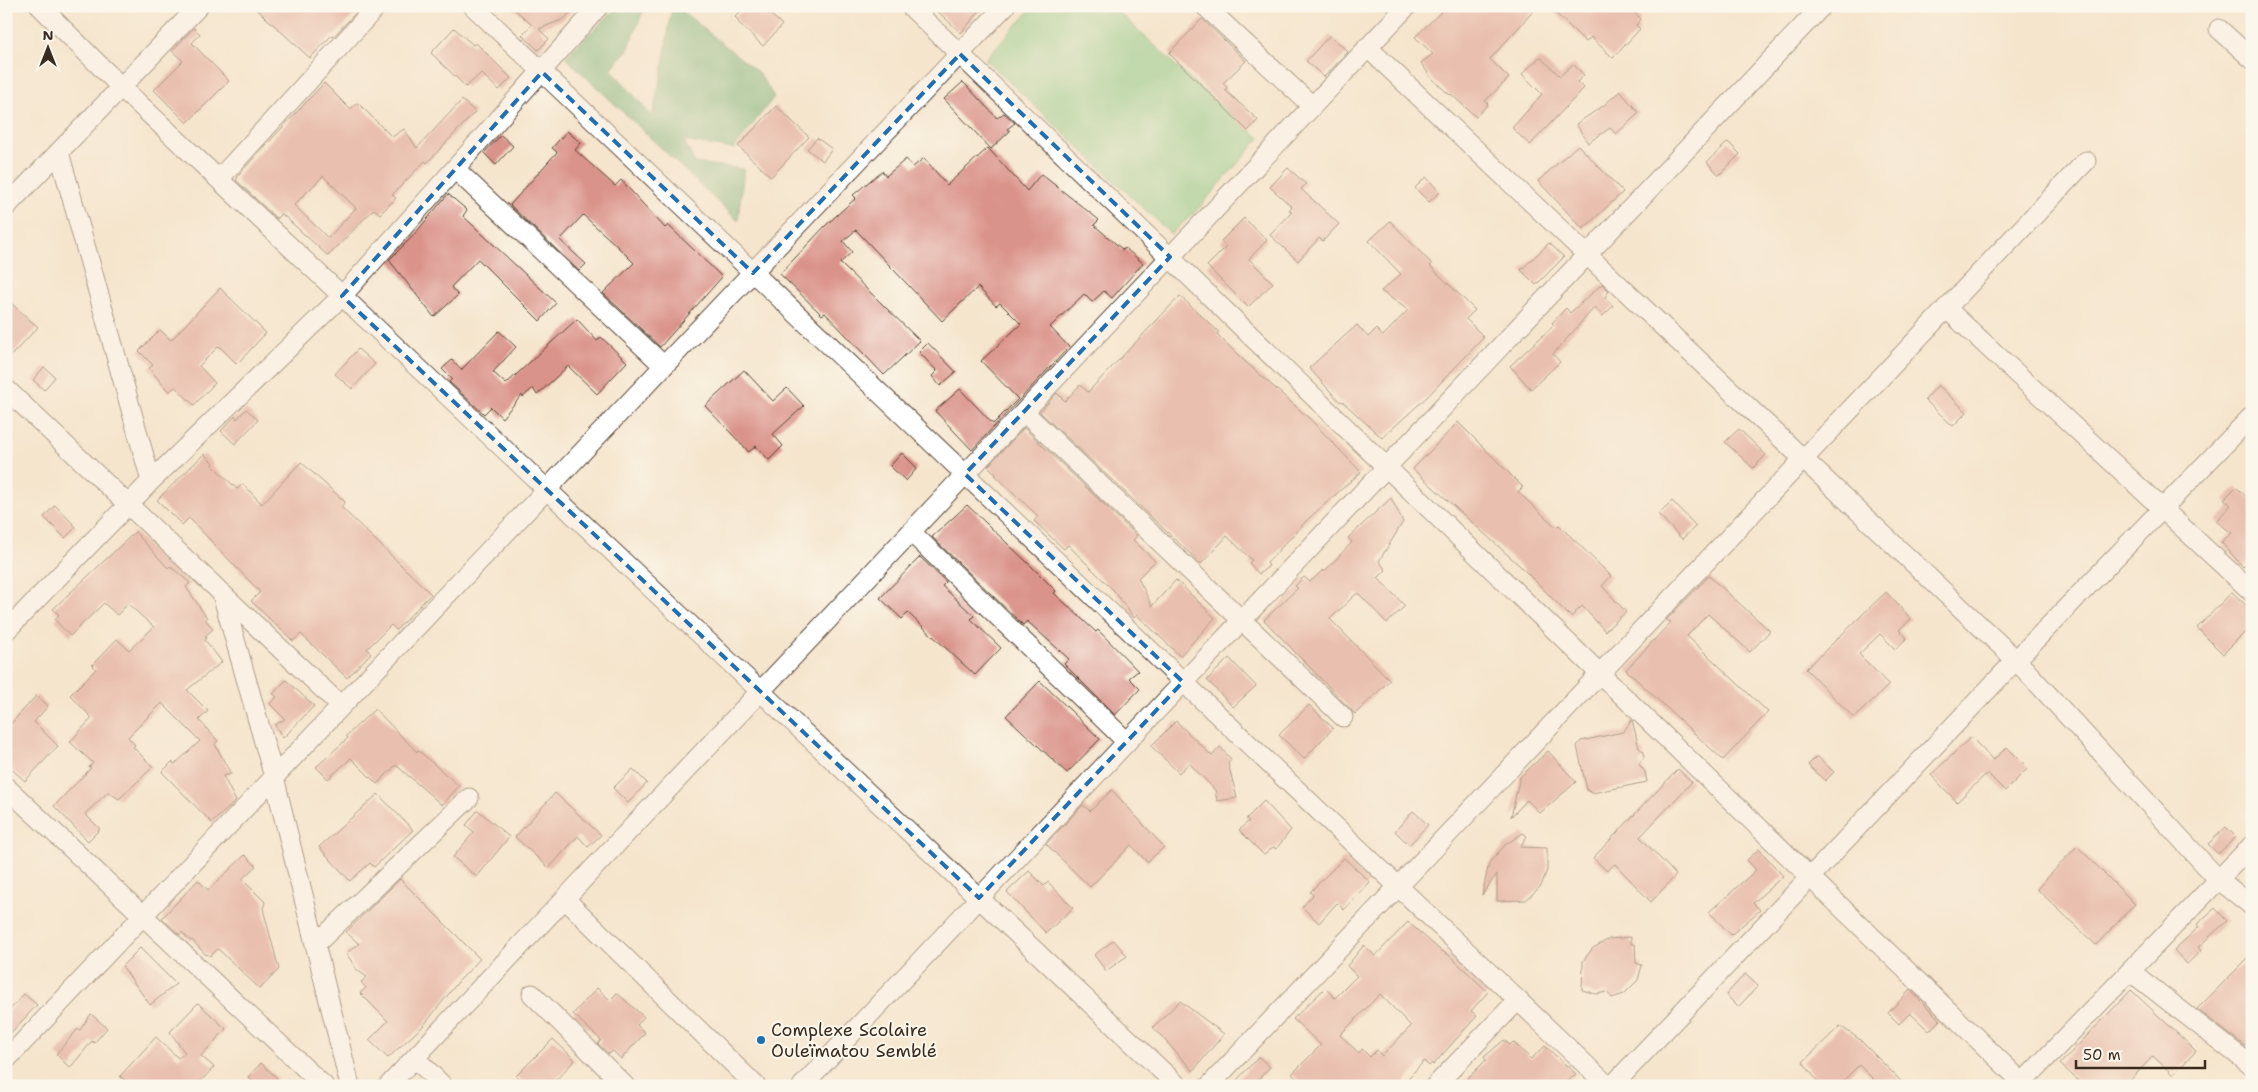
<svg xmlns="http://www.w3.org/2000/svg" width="2258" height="1092" font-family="'Shantell Sans',sans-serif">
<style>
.green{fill:#84ca85;stroke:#607a52}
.forest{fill:#6bae72;stroke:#536c48}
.building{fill:#da938a;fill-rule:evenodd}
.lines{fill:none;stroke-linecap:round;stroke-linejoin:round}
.minor-casing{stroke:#574638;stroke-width:21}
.minor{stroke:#fff;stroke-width:19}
.marked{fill:none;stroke:#1f6fb2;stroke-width:4;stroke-dasharray:10 6;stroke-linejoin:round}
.poi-dot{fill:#1f6fb2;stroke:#fbf7ec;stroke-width:2}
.labels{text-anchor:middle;stroke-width:4;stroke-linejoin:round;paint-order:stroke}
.poi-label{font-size:18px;fill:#3b2a1e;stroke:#fbf7ec;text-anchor:start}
</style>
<rect width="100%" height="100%" fill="#fbf7ec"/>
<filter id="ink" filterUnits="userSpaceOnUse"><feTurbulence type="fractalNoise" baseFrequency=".02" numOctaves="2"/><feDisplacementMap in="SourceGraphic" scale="10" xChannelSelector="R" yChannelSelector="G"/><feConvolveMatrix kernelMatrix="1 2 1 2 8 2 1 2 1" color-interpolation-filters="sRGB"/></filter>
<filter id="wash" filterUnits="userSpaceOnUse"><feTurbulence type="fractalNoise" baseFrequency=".0096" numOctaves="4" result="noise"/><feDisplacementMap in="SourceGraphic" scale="20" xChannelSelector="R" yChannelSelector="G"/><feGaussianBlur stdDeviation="1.12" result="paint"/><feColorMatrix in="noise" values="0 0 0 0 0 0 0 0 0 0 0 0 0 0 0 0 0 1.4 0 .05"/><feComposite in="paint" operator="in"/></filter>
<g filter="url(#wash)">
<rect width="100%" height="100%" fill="#f5e5cd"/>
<path class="green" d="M 1034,6 L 1112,6 L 1209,96 L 1260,138 L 1198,209 L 1171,234 L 985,59 Z"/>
<path class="forest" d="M 619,6 L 645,6 L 629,48 L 611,69 L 652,116 L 662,73 L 672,6 L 676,6 L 759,73 L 774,97 L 734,149 L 684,141 L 695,163 L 744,169 L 738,221 L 565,57 Z"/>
<g id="blocks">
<path class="building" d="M 253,6 L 362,6 L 334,36 L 332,35 L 310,58 Z
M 511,6 L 576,6 L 564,19 L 539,29 L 549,39 L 538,50 L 522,35 L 532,25 Z
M 746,6 L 762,6 L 782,25 L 763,46 L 738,22 L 739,21 L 735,17 Z
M 932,6 L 984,6 L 961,33 Z
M 1447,6 L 1538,6 L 1490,59 L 1509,78 L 1485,101 L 1488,104 L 1476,117 L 1451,94 L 1450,95 L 1432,79 L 1421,63 L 1433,54 L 1415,37 Z
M 1548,6 L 1627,6 L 1641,19 L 1636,25 L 1640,29 L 1613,58 L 1591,37 L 1586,42 Z
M 1202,19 L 1246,61 L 1223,83 L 1227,88 L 1225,90 L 1258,120 L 1248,131 L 1169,53 Z
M 194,28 L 200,34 L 192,43 L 229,81 L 187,123 L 154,90 L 183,61 L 172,51 Z
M 454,28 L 473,45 L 476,43 L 511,78 L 499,90 L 481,73 L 466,87 L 431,53 Z
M 1330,35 L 1348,52 L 1324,77 L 1306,61 Z
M 1540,57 L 1560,76 L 1573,64 L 1584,75 L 1577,82 L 1584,88 L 1530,145 L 1512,128 L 1542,94 L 1522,74 Z
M 963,82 L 997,118 L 1004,113 L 1015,123 L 1007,129 L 1010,131 L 991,149 L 944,99 Z
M 324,83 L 350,109 L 358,103 L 392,137 L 404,129 L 417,148 L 462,100 L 475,112 L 427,163 L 425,161 L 392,195 L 396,198 L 380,214 L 374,209 L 328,256 L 282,214 L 277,219 L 236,180 L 240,173 ZM 323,176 L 356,208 L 328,238 L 294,205 Z
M 1620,91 L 1639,113 L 1616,134 L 1610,128 L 1588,143 L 1576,124 L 1603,106 Z
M 776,106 L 809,137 L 771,177 L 738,146 Z
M 567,131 L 581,143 L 575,150 L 615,186 L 621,180 L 665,228 L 668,225 L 722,277 L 660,347 L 603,293 L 634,263 L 616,245 L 583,215 L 560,240 L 586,264 L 579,271 L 510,205 L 557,152 L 552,148 Z
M 501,135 L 513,146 L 496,165 L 484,153 Z
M 817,138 L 832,149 L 823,161 L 807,149 Z
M 1728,142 L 1740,154 L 1719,175 L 1707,162 Z
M 1578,145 L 1623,192 L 1583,229 L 1538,181 Z
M 988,148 L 1027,191 L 1041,174 L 1099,220 L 1094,225 L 1123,250 L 1125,248 L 1143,263 L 1112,298 L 1104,291 L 1092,302 L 1084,294 L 1050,327 L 1069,347 L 972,450 L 935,411 L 960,389 L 993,424 L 1018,399 L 981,361 L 1021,324 L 1000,303 L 996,306 L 978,287 L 942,321 L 856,230 L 843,241 L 852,252 L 840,263 L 920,341 L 884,375 L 825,313 L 822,315 L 780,274 L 826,225 L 856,198 L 853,195 L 882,171 L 886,176 L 906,159 L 913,167 L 924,158 L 947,185 Z
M 1288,168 L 1306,184 L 1301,189 L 1339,224 L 1323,241 L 1319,238 L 1298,261 L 1270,235 L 1292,212 L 1289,210 L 1292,207 L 1270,187 Z
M 1426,177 L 1440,192 L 1429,202 L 1415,188 Z
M 448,194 L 467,210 L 463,216 L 556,303 L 540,321 L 478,259 L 451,287 L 458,295 L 434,317 L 389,260 L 412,237 Z
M 1244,218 L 1267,240 L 1249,259 L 1273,283 L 1248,307 L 1207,266 L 1226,247 L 1221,241 Z
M 1390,221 L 1432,264 L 1430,266 L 1475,310 L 1466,319 L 1484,337 L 1428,396 L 1382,438 L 1342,401 L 1340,402 L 1309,368 L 1357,325 L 1368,337 L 1376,329 L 1383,336 L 1408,310 L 1381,291 L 1401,274 L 1369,241 Z
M 1549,243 L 1564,257 L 1536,285 L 1521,270 Z
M 1602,284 L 1609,291 L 1605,297 L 1613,306 L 1603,316 L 1595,307 L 1553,354 L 1560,362 L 1531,389 L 1510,366 L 1554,325 L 1552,323 L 1566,308 L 1570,313 Z
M 220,288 L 266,333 L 237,364 L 219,346 L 199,366 L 215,383 L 194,405 L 175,387 L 169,392 L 149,368 L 153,365 L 139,351 L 160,330 L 171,340 Z
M 1180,296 L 1219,332 L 1217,334 L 1240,357 L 1310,419 L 1361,472 L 1307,520 L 1267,563 L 1269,566 L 1259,574 L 1249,563 L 1252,560 L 1227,536 L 1201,564 L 1040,412 L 1057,393 L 1065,401 L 1080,385 L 1088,392 Z
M 6,299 L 38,327 L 6,361 Z
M 577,319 L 597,341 L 601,337 L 627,362 L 597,394 L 568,366 L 537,395 L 533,388 L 523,397 L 522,395 L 502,418 L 491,407 L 484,414 L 449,382 L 452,379 L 442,369 L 452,360 L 461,370 L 499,331 L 516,347 L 493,372 L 506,384 Z
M 928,343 L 956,372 L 940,386 L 932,376 L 937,371 L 919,352 Z
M 358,349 L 375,364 L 352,389 L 335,374 Z
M 44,367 L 55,377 L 44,390 L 33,380 Z
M 744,370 L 773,401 L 787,388 L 804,406 L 773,434 L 783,446 L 769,460 L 756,446 L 749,452 L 705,406 Z
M 1938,385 L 1967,412 L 1953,426 L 1925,400 Z
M 246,409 L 258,420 L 235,444 L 221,431 L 235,416 L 237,419 Z
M 1458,422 L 1523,487 L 1518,492 L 1556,527 L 1559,525 L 1611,576 L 1602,586 L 1626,612 L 1605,631 L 1582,606 L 1571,617 L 1519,565 L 1413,469 Z
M 1024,428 L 1137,536 L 1133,540 L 1155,561 L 1138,578 L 1152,606 L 1176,580 L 1215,618 L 1180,656 L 1137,615 L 1134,618 L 1115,592 L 1068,545 L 1064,549 L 1034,521 L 1038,516 L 995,475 L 996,474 L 988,466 Z
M 1739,429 L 1766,455 L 1753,468 L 1725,442 Z
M 902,453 L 917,468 L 906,481 L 890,466 Z
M 204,454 L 213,463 L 212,465 L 237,489 L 243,484 L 262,504 L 301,462 L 345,502 L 341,507 L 431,594 L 396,630 L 391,625 L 367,649 L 371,653 L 347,678 L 301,634 L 293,641 L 251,601 L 260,592 L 189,518 L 182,525 L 157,500 Z
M 2236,487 L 2252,502 L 2252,559 L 2243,567 L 2221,542 L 2232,533 L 2216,521 L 2231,505 L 2224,499 Z
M 1391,498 L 1403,522 L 1379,561 L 1386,570 L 1378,578 L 1405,606 L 1387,623 L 1359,594 L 1356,594 L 1330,619 L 1390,680 L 1355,714 L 1264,620 L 1298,588 L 1295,586 L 1304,577 L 1310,582 L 1323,570 L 1324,572 L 1352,542 L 1348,538 Z
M 1672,501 L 1696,526 L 1682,539 L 1658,514 Z
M 55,505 L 76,527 L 65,538 L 44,517 Z
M 967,505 L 1030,565 L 1056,591 L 1054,593 L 1096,632 L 1098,630 L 1138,671 L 1129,678 L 1140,689 L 1115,715 L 1064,664 L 1069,659 L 1027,621 L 1023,625 L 932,537 Z
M 135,532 L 168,568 L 170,566 L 190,583 L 186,587 L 207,618 L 205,619 L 213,629 L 205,636 L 207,638 L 205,640 L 222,662 L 187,690 L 208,711 L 199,720 L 218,741 L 215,744 L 231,774 L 223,776 L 236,801 L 212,823 L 162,772 L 172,762 L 175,764 L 200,741 L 162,703 L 128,737 L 135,745 L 133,747 L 153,767 L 119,799 L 108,792 L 85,814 L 100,829 L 88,841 L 54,806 L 91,768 L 89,767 L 93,763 L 70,742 L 92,718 L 70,695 L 96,669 L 92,665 L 117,639 L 129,650 L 154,627 L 128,604 L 117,615 L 104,603 L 70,636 L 55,620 L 59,615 L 53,609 Z
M 920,557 L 946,582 L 942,586 L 974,616 L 971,619 L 1001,648 L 975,675 L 908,613 L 902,619 L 880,598 Z
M 1709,576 L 1770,631 L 1750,652 L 1708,614 L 1687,636 L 1768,712 L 1723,760 L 1626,670 L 1671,622 L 1666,620 Z
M 1886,592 L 1911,619 L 1899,630 L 1907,638 L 1895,649 L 1880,634 L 1859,654 L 1889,685 L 1854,718 L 1806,669 Z
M 2232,592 L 2252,611 L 2252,625 L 2223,654 L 2197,628 Z
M 1229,658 L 1256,686 L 1233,707 L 1207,680 Z
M 286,680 L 314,706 L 283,738 L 275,725 L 285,719 L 270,704 L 277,697 L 273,694 Z
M 1040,681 L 1100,739 L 1067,773 L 1006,716 Z
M 37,695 L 48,706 L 34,722 L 58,746 L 25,781 L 6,764 L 6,729 Z
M 1309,705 L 1333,728 L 1304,759 L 1279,735 Z
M 375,709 L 417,752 L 418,750 L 459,786 L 442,805 L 396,765 L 377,784 L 351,758 L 328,779 L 316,767 L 348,738 L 346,736 Z
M 1632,720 L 1639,748 L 1644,752 L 1644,757 L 1639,764 L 1645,772 L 1647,782 L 1592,793 L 1587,790 L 1577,746 L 1581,741 L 1623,732 Z
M 1176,721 L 1212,756 L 1220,747 L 1231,759 L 1228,763 L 1237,798 L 1217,801 L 1215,790 L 1189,763 L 1179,773 L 1151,746 Z
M 1971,737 L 1993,760 L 2007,747 L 2028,768 L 2005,791 L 1987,773 L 1957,802 L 1931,775 Z
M 1548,751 L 1576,782 L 1540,813 L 1527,800 L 1511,817 L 1520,777 Z
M 1817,756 L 1834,772 L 1825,781 L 1808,765 Z
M 633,769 L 647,783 L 628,803 L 613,788 Z
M 1678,769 L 1692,782 L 1640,837 L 1676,875 L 1651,902 L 1615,864 L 1607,871 L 1593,858 Z
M 1112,790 L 1164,847 L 1147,862 L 1131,845 L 1090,887 L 1046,844 L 1083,805 L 1090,811 Z
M 555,793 L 601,835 L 588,847 L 578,836 L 549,868 L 515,837 Z
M 378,794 L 413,830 L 374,867 L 370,863 L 350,881 L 319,847 Z
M 1264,801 L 1291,830 L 1276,849 L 1273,847 L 1264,855 L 1239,830 L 1249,821 L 1246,819 Z
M 478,810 L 509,837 L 477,877 L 453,857 L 474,832 L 466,825 Z
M 1413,811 L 1428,825 L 1409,845 L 1395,831 Z
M 2226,827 L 2236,837 L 2218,854 L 2208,844 Z
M 1523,833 L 1527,836 L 1520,847 L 1547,848 L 1547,870 L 1541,886 L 1526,900 L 1497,901 L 1497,874 L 1482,895 L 1489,863 L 1505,845 Z
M 2077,846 L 2135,904 L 2096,945 L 2037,889 Z
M 1759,849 L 1783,876 L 1753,903 L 1760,910 L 1731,935 L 1709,912 L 1756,870 L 1747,860 Z
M 245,855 L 256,866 L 242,879 L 265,902 L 263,909 L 279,969 L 260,989 L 218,949 L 210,956 L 207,954 L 206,955 L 192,940 L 190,941 L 182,932 L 180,935 L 162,918 L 198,880 L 208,890 Z
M 1344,858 L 1370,882 L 1344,910 L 1337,903 L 1319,923 L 1302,907 L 1313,895 L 1310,892 Z
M 1029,871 L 1044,886 L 1048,882 L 1073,908 L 1046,933 L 1007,892 Z
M 400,879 L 480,959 L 458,982 L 424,1025 L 388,1058 L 369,1040 L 388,1021 L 360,993 L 366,988 L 361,982 L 367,977 L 357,970 L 346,953 L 359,944 L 346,932 Z
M 2215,908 L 2227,921 L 2198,947 L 2201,951 L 2187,964 L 2174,950 L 2199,927 L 2197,924 Z
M 1408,922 L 1440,950 L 1450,956 L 1488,992 L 1471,1011 L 1477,1016 L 1433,1065 L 1432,1063 L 1429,1066 L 1424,1061 L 1401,1086 L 1304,1086 L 1292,1074 L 1321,1045 L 1293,1019 L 1325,988 L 1335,998 L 1357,976 L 1347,966 L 1364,945 L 1375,956 ZM 1380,994 L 1411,1026 L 1382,1056 L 1377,1050 L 1370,1057 L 1362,1049 L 1359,1053 L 1340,1035 Z
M 1631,937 L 1631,944 L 1635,944 L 1636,963 L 1642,965 L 1638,980 L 1624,994 L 1612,998 L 1607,992 L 1596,994 L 1582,990 L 1583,961 L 1593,948 L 1609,939 Z
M 1114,940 L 1127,956 L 1106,971 L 1094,955 Z
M 140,948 L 176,984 L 150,1005 L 122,966 Z
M 2252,954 L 2252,1039 L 2245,1046 L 2197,1009 Z
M 1745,974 L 1758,986 L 1738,1007 L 1726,995 Z
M 597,988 L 610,1000 L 617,993 L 644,1017 L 637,1025 L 645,1033 L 621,1059 L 613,1051 L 609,1054 L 598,1044 L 601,1040 L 573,1014 Z
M 1910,990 L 1940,1020 L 1929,1031 L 1910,1013 L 1899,1024 L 1888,1013 Z
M 2131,990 L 2196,1051 L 2173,1075 L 2153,1056 L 2125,1086 L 2084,1086 L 2060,1064 Z
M 24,994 L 37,1005 L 6,1038 L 6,1014 Z
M 1180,1001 L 1224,1034 L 1193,1071 L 1153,1027 Z
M 198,1003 L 226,1029 L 201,1056 L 214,1067 L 196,1086 L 131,1086 L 120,1076 L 156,1037 L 178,1058 L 185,1053 L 170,1032 Z
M 91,1014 L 107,1028 L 94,1043 L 92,1041 L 70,1068 L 56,1054 L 70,1038 L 78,1029 L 80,1030 Z
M 1840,1026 L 1859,1039 L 1906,1086 L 1880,1086 L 1859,1065 L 1838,1086 L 1821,1086 L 1803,1062 Z
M 553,1039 L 575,1060 L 550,1086 L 527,1086 L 516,1076 Z
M 1504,1040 L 1510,1045 L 1513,1042 L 1531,1059 L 1545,1046 L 1576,1074 L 1562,1086 L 1460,1086 L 1486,1060 L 1484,1057 Z
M 1259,1057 L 1270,1067 L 1252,1086 L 1231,1086 Z
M 261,1063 L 277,1078 L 269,1086 L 257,1086 L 248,1077 Z"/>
</g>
</g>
<g filter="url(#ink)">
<use href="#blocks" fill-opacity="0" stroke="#574638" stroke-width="1"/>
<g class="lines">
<defs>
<path id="minor" d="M 40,6 L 121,87 L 1178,1086
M 473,6 L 1608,1086
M 910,6 L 2026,1086
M 1205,6 L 1312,106
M 2219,29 L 2252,59
M 1367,47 L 2016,660 L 2218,879 L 2252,906
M 59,152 L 151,481
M 455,169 L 664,366
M 219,179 L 377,6
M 6,207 L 199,6
M 1946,308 L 2252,592
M 6,389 L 341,706
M 1024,412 L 1343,717
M 911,532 L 1127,742
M 222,594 L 274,777 L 350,1086
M 6,631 L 151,481 L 342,296 L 599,6
M 6,787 L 324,1086
M 565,899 L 756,1086
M 315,945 L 469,798
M 2130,971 L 2252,1066
M 532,994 L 625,1086
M 415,1058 L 443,1086
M 6,1060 L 1005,6
M 2022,1083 L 2252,845
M 388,1086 L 1407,6
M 802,1086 L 1822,6
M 1209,1086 L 2086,161
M 1435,1086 L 1518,1000
M 1612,1086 L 2016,660 L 2252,416"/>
</defs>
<use href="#minor" class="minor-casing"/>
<use href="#minor" class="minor"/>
</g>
</g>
<path d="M0 0H2258V1092H0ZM 960,54 L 1170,257 L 965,474 L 1183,682 L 979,898 L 342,296 L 542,72 L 753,273 Z" fill="#f5e5cd" fill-opacity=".55" fill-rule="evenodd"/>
<path class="marked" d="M 960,54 L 1170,257 L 965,474 L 1183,682 L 979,898 L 342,296 L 542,72 L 753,273 Z"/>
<circle class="poi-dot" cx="761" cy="1040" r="5"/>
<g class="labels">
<g class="poi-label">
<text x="771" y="1036">Complexe Scolaire<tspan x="771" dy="21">Ouleïmatou Semblé</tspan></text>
</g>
</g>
<rect width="2258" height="1092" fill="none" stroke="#fbf7ec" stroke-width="25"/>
<g transform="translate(48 48)" stroke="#fbf7ec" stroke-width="4" paint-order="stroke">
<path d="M0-4L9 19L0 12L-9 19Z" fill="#3b2a1e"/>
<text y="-8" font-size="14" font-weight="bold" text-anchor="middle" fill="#3b2a1e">N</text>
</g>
<path d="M2076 1060v8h129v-8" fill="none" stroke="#3b2a1e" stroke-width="2.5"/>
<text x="2083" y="1060" font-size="15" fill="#3b2a1e" stroke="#fbf7ec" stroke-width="4" paint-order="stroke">50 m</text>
</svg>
